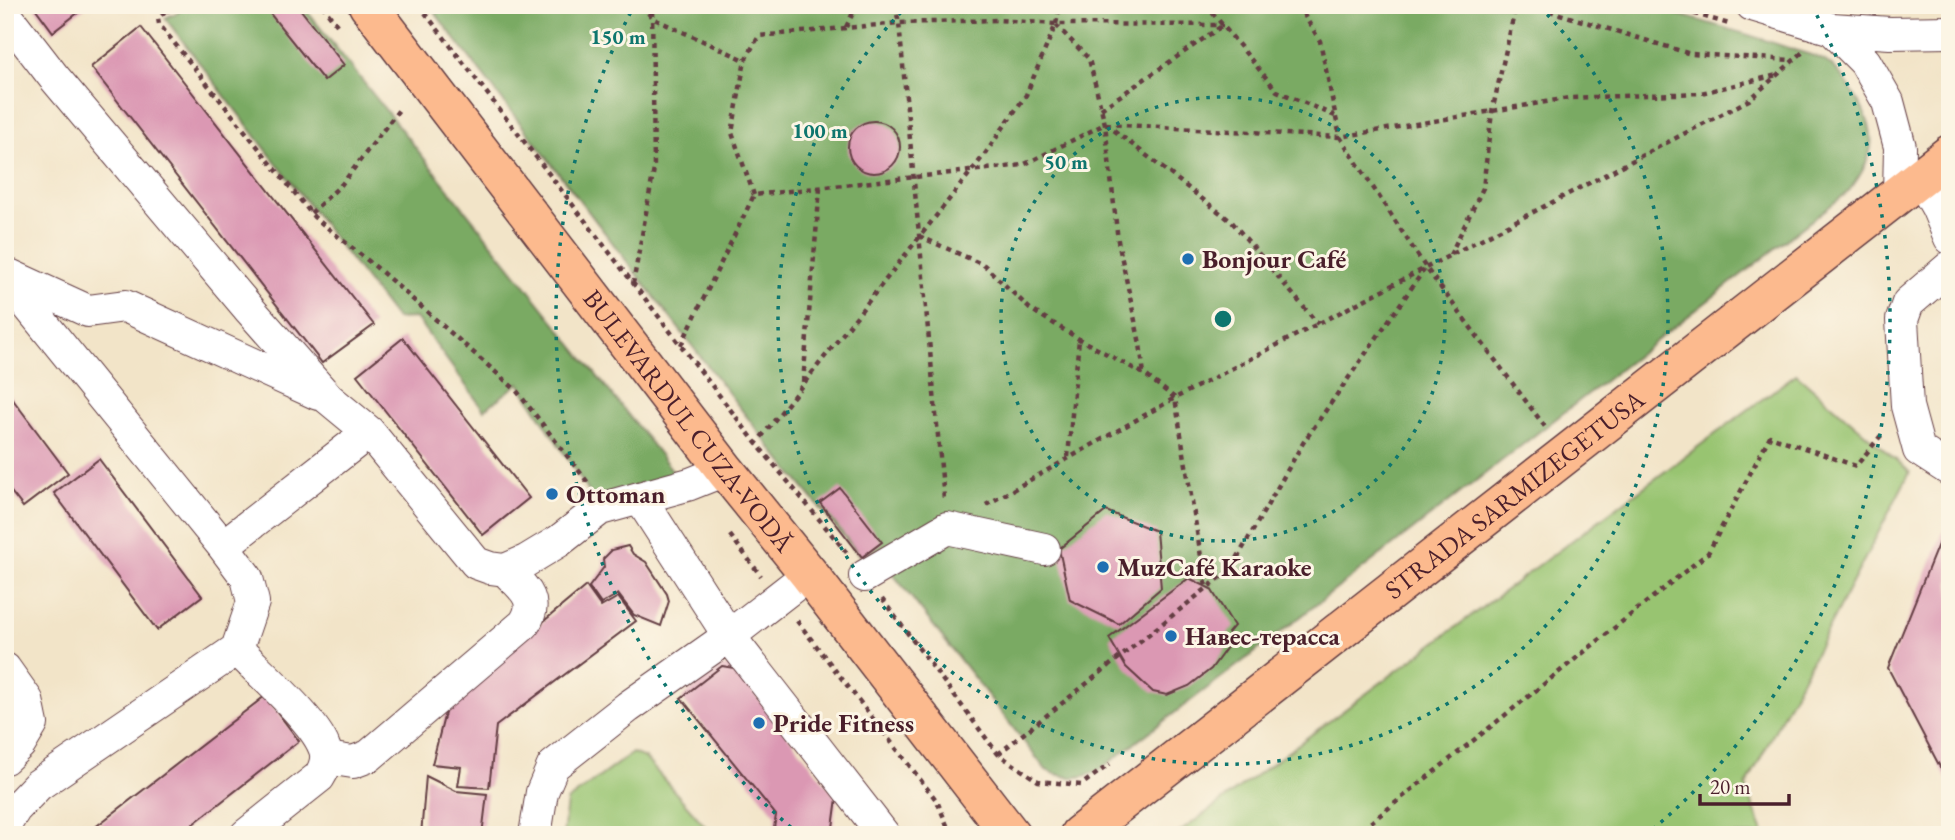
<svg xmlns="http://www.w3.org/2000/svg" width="1955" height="840" font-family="'EB Garamond',serif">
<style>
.green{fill:#98c471;stroke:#71724e;stroke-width:2}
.forest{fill:#7aaa63;stroke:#626447;stroke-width:2}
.building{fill:#db98b3}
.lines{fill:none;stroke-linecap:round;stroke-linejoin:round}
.minor-casing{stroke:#633d43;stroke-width:34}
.major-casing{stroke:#633d43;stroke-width:41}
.path{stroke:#633d43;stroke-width:4.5;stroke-dasharray:5 5;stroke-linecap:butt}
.minor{stroke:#fff;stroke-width:32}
.major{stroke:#fcba8e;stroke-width:38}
.ring{fill:none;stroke:#0f766e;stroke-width:3.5;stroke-dasharray:3.5 7}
.poi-dot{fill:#1f6fb2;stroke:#fcf5e5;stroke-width:2.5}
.labels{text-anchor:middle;stroke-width:6;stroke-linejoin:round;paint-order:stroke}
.poi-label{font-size:26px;font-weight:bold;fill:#4a1f2b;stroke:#fcf5e5;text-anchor:start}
.street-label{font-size:26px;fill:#4a1f2b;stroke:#fcf5e5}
.centre{fill:#0f766e;stroke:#fcf5e5;stroke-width:3.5}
.ring-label{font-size:21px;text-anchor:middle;font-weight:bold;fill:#0f766e;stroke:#fcf5e5;stroke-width:6;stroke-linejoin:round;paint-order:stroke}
</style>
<rect width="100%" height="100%" fill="#fcf5e5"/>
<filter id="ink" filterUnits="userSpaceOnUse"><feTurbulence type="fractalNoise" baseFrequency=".0143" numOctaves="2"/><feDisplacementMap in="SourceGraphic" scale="14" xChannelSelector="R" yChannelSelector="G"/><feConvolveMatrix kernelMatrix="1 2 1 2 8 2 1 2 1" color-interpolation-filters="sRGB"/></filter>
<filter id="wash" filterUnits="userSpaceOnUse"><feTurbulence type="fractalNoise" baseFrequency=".00686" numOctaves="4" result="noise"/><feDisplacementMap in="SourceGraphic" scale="28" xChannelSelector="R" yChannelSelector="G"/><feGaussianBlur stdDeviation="1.57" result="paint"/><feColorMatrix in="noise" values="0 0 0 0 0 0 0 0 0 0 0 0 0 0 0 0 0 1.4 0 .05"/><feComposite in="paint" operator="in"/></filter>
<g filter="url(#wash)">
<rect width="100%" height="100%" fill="#f2e4c8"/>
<path class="green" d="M 1796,374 L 1910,472 L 1746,786 L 1764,835 L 1176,835 Z
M 632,753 L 645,758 L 705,826 L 704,835 L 563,835 L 567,801 Z"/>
<path class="forest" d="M 193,5 L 302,5 L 676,475 L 594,500 L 519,383 L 484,410 L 416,318 L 396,319 L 165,18 Z
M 429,5 L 1645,5 C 1695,20 1745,32 1794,50 C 1804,53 1819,56 1828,63 C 1838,69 1846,82 1852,91 C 1879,131 1878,154 1848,192 L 1263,646 L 1098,771 C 1077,780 1066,779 1046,770 L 875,551 L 863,560 L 774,452 Z"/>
<g id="blocks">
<path class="building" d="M 33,5 L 88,5 L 53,32 Z
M 263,5 L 297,5 L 344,65 L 324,81 Z
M 141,27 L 374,325 L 322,363 L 91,67 Z
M848 147a26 26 0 1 1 52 0a26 26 0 1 1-52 0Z
M 403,338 L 529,498 L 483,535 L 357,375 Z
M 5,389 L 68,473 L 23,507 L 5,484 Z
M 99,459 L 202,596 L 157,630 L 54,493 Z
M 840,488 L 882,542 L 862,557 L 820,503 Z
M 1106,511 L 1156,531 L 1161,588 L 1119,624 L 1070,600 L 1059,549 Z
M 1950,529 L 1950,786 L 1888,668 L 1943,532 Z
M 628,546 L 633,554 L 646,562 L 667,594 L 669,601 L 661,626 L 634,615 L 618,594 L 601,604 L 589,587 L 604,567 L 603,559 L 612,550 Z
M 1189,578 L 1211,589 L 1234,626 L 1228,633 L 1233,639 L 1211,669 L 1189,686 L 1167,695 L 1153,692 L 1126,667 L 1109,638 Z
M 586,586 L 601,607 L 618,597 L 636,621 L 496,726 L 489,788 L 458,786 L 461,767 L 432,764 L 448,701 Z
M 722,666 L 734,668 L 837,798 L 832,835 L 773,835 L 776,815 L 681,698 Z
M 265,696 L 299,741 L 179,835 L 85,835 Z
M 5,701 L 25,725 L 5,745 Z
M 426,776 L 456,791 L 487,794 L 482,835 L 421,835 Z"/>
</g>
</g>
<g filter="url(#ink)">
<use href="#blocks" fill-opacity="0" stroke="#633d43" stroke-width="2"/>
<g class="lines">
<defs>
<path id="minor" d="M 1752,5 L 1832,29 L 1890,33 L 1950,32
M 5,14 L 53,76 L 250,310 L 329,399 L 369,432 L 476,563 L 490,568 L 505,570 L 526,561 L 559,541 L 600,509 L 690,484 L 725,470
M 1832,29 L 1865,62 L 1888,102 L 1900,147 L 1899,194
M 1920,177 L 1937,207 L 1950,238
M 1950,267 L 1908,303 L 1902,320 L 1907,406 L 1919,450 L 1950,470
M 5,273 L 88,311 L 125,306 L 318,394
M 5,277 L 223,546
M 640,498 L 729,636 L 884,835
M 865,576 L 947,528 L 1044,549
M 237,649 C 260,673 313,719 324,747 C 329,758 325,768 319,777 L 246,835
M 5,669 L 27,700 L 32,724 L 20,744 L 5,758
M 327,758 L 353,762 L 369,756 L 524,624 C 541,599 522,587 505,570
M 5,825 L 15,809 L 38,785 L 237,649 L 253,602 L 247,578 L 223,546 L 369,432
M 535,835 L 542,792 L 553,766 L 628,707 L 729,636 L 809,574"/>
<g id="major">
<path id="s1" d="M 368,5 L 725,470 L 809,574 L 1011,835"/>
<path id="s2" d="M 1079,835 L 1950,154"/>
</g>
</defs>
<use href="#minor" class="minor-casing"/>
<use href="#major" class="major-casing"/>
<path class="path" d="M 172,5 L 158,18 L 159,24 L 314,217 L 376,267 L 516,390 L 589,484
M 322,5 L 340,29
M 419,5 L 756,443 L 847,553
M 642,5 L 652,18 L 745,60
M 895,5 L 899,23 L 944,499
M 1206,5 L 1277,91 L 1335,116
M 1298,5 L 1320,41 L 1340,137 L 1426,268 L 1546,428
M 1530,5 L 1691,54 L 1792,60
M 1665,5 L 1729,24
M 166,11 L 187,5
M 1056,25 L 1089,59 L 1105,124 L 1118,241 L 1140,344 L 1144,374
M 846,27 L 857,5
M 1101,109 L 1222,26
M 1106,124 L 1232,222 L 1318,324
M 754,195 L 732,133 L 745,60 L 759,36 L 899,23 L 997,20 L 1056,24 L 1223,25
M 311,213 L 342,184 L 401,107
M 919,236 L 984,265 L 1030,309 L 1079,339 L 1144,374 L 1175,398 L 1206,587
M 1450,255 L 1483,188 L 1492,112 L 1516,5
M 633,284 L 654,169 L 652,5
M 681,345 L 754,195 L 1023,165 L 1105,124 L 1340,137 L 1569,98 L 1701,93 L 1777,75
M 803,382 L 820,188
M 755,445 L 985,154 L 1026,95 L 1056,24 L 1060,5
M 1068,457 L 1079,339
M 986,505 L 1175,398 L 1749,100 L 1803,52
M 730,535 L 761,576
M 882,599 L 998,754 L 1038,781 L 1081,785 L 1110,764
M 797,621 L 937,801 L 951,835
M 998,754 L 1231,569 L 1303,443 L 1424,270
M 1355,835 L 1708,553 L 1770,436 L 1856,466 L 1883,433"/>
<use href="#minor" class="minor"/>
<use href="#major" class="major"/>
</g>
</g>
<g class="ring">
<circle cx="1223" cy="319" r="222"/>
<path d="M1540 7A445 445 0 1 1 906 7"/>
<path d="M799 834A667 667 0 0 1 634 6M1812 6A667 667 0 0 1 1647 834"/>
</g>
<g class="poi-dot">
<circle cx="1188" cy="259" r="7"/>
<circle cx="552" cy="494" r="7"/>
<circle cx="1103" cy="567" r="7"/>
<circle cx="1171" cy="636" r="7"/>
<circle cx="759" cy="723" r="7"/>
</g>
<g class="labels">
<g class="poi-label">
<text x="1202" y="268">Bonjour Café</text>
<text x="566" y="503">Ottoman</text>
<text x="1117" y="576">MuzCafé Karaoke</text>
<text x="1185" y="645">Навес-терасса</text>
<text x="773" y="732">Pride Fitness</text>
</g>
<g class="street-label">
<text dy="9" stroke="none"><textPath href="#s1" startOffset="525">BULEVARDUL CUZA-VODĂ</textPath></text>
<text dy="9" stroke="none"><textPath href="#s2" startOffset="553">STRADA SARMIZEGETUSA</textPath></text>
</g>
</g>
<circle cx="1223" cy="319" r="10" class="centre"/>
<g class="ring-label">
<text x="618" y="44">150 m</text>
<text x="820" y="138">100 m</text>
<text x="1066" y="169">50 m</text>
</g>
<rect width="1955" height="840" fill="none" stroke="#fcf5e5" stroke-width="28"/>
<path d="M1700 794v10h89v-10" fill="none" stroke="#4a1f2b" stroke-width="3.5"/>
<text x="1710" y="794" font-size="21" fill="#4a1f2b" stroke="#fcf5e5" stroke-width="5" paint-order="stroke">20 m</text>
</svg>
